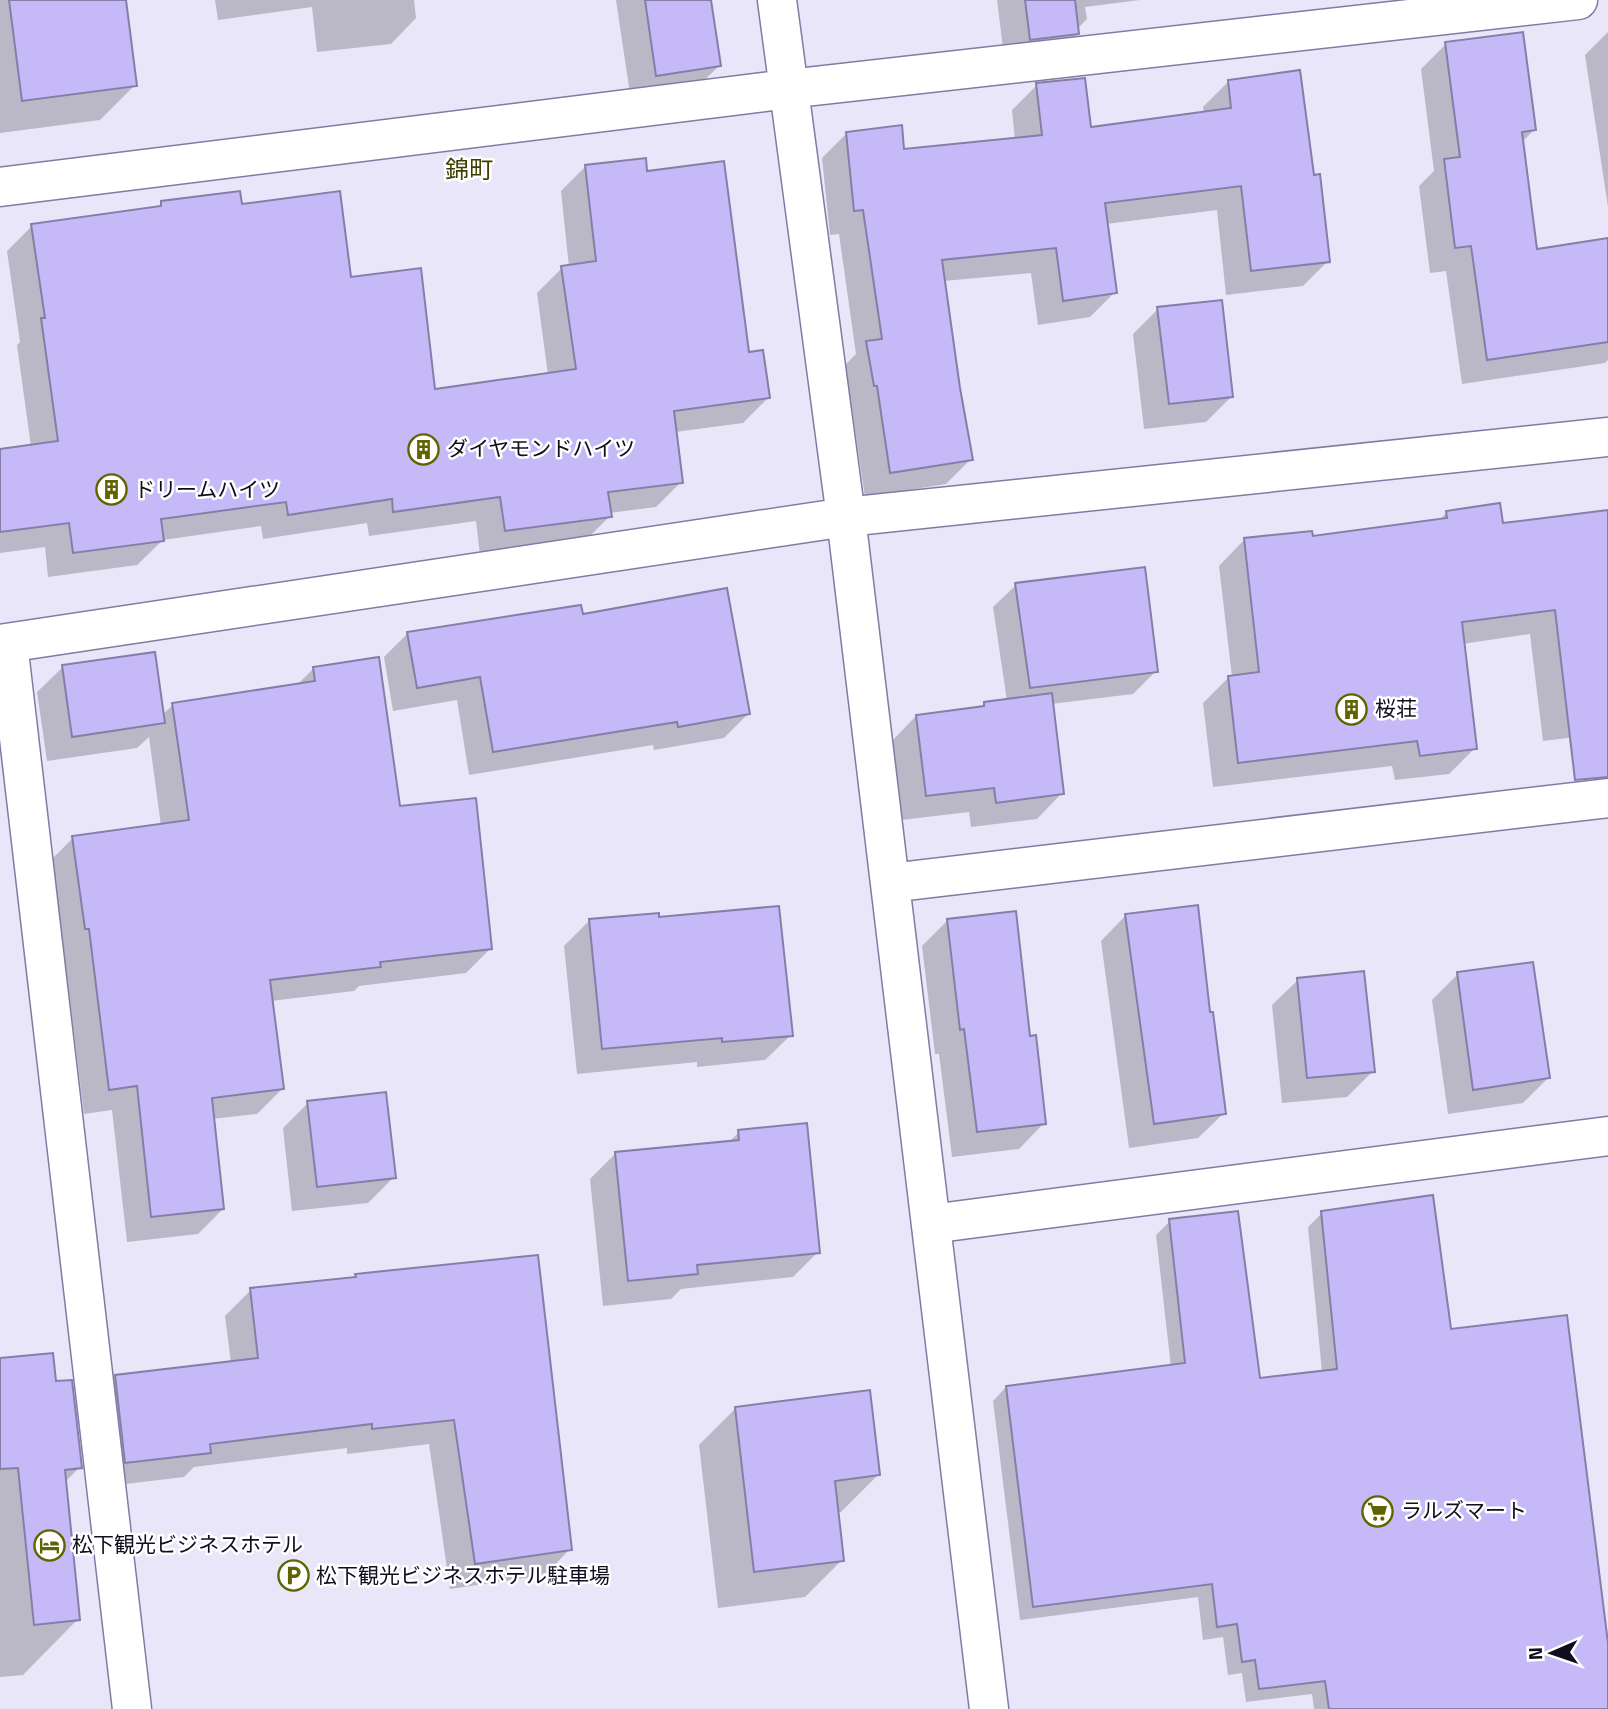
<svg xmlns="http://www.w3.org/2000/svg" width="1608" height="1709" font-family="'Titillium Web','Noto Sans JP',sans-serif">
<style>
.shadow{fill:#0003}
.building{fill:#c5baf7;stroke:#857ea8;stroke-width:2}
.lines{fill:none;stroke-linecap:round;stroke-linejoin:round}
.street-casing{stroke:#827aa4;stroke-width:41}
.street{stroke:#fff;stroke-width:38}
.labels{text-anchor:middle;stroke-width:5;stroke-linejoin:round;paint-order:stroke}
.poi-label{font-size:21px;fill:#100d1c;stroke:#fff;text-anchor:start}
.quarter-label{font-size:24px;fill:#3c3f00;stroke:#fff}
</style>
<rect width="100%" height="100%" fill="#e9e6f9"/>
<path class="shadow" d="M 0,0 L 124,0 L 135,85 L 100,120 L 0,133 Z
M 215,0 L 414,0 L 416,18 L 391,44 L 317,52 L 312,7 L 218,20 Z
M 616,0 L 709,0 L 719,66 L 693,91 L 631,101 Z
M 997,0 L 1140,0 L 1085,7 L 1087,19 L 1077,29 L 1078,34 L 1052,59 L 1005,64 Z
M 1608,32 L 1608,207 L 1585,55 Z
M 1446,44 L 1534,130 L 1522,142 L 1536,251 L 1608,240 L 1608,360 L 1605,363 L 1462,384 L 1446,271 L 1430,273 L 1419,186 L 1434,171 L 1421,69 Z
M 1228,82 L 1312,177 L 1328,261 L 1303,286 L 1226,295 L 1217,210 L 1106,224 L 1115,292 L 1090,317 L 1038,325 L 1031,273 L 944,281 L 958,388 L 971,459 L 946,484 L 865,497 L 852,410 L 849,410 L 842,368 L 856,354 L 839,234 L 830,235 L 822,158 L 847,133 L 903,151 L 1015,140 L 1012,110 L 1037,85 L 1089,129 L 1204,113 L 1203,107 Z
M 586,166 L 646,173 L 747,354 L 768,398 L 743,423 L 675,432 L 681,482 L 656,507 L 609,513 L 610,516 L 585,541 L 480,555 L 476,521 L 369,536 L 367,523 L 263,539 L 261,526 L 163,540 L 137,565 L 48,577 L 45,547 L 0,553 L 0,451 L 31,447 L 17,345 L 20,342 L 7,251 L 32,226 L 156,208 L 162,203 L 240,206 L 349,279 L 434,391 L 548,375 L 537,293 L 562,268 L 569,267 L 561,191 Z
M 1158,309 L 1231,397 L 1206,422 L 1144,429 L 1133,334 Z
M 1608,511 L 1608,733 L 1543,741 L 1530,634 L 1462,644 L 1475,748 L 1449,774 L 1395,780 L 1392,766 L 1213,787 L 1203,703 L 1228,678 L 1232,677 L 1219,566 L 1244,540 L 1311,538 L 1439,521 L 1447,512 L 1502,525 Z
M 1016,585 L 1156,671 L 1133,694 L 1051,704 L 1062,793 L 1037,819 L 971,827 L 969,812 L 901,820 L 891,742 L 916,716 L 980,708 L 985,704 L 1007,701 L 993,607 Z
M 581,616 L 748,714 L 724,738 L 654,750 L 653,745 L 469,775 L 457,700 L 393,711 L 384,657 L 408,633 Z
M 63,667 L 162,715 L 173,705 L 296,686 L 314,668 L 399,808 L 491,948 L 466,973 L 359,986 L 354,991 L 271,1001 L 282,1089 L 257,1114 L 212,1119 L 223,1209 L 198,1234 L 127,1242 L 112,1110 L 84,1114 L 64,953 L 61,953 L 48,863 L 73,838 L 161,826 L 149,737 L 137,748 L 47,761 L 37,692 Z
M 1126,915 L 1209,1014 L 1224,1113 L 1198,1138 L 1129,1148 L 1101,941 Z
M 658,919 L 791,1035 L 765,1060 L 697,1067 L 697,1062 L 577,1074 L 564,946 L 589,921 Z
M 947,921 L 1028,1038 L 1044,1123 L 1019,1149 L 952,1157 L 939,1054 L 935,1054 L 922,946 Z
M 1458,974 L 1548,1078 L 1523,1103 L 1448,1114 L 1432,1000 Z
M 1298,980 L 1373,1071 L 1347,1097 L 1282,1103 L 1272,1005 Z
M 308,1103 L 394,1177 L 368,1203 L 292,1211 L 283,1128 Z
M 739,1132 L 818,1252 L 793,1277 L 681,1289 L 671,1299 L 603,1306 L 590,1179 L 616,1153 L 728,1143 Z
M 1322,1213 L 1450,1331 L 1608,1658 L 1608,1709 L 1314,1709 L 1312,1694 L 1246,1702 L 1242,1673 L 1228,1675 L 1223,1637 L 1203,1640 L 1198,1597 L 1020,1620 L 993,1401 L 1006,1387 L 1171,1367 L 1156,1235 L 1170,1221 L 1258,1380 L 1322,1372 L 1308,1227 Z
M 356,1276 L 570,1549 L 545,1575 L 450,1589 L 429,1444 L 347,1454 L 347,1448 L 194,1467 L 184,1477 L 100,1487 L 90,1402 L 116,1376 L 231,1363 L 225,1316 L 251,1290 L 354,1278 Z
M 0,1360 L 55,1383 L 80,1467 L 64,1483 L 78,1619 L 23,1675 L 0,1677 Z
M 736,1408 L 878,1475 L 841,1512 L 837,1512 L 842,1560 L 805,1597 L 718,1608 L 699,1445 Z"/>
<path class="building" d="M 9,0 L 126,0 L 137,86 L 22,101 Z
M 645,0 L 711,0 L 721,66 L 656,76 Z
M 1025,0 L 1075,0 L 1079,34 L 1030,40 Z
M 1523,32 L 1536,130 L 1522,132 L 1537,249 L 1608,238 L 1608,342 L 1487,360 L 1471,246 L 1455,248 L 1444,159 L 1460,157 L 1445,42 Z
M 1300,70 L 1314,175 L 1320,174 L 1330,262 L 1251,271 L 1241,186 L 1105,203 L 1117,293 L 1063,301 L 1056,248 L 942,260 L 960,388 L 973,460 L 890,473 L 877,386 L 874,386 L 866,341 L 882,339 L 863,210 L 854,211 L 846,132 L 902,125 L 904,149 L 1042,135 L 1036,83 L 1085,78 L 1091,127 L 1231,108 L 1228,80 Z
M 646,158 L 647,171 L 724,161 L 749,352 L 763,350 L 770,398 L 674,411 L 683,483 L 608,492 L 612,517 L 505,531 L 500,497 L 393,512 L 392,499 L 288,515 L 286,502 L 161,519 L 164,541 L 73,553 L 69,523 L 0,532 L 0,449 L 58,441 L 41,318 L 45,318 L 31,224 L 161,206 L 161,201 L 240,191 L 242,204 L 340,191 L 351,277 L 421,268 L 435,389 L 576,369 L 561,266 L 596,261 L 585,165 Z
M 1222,300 L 1233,397 L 1169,404 L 1157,307 Z
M 1500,503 L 1503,523 L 1608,510 L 1608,777 L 1575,780 L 1555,610 L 1462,622 L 1477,749 L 1420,756 L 1417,741 L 1238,763 L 1228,676 L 1259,672 L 1244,538 L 1312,531 L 1313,536 L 1447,518 L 1446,511 Z
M 1145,567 L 1158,672 L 1030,688 L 1015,583 Z
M 727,588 L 750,714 L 678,727 L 677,722 L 493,752 L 480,677 L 417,688 L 407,632 L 581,605 L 583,614 Z
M 155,652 L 165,723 L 72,737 L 62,665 Z
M 379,657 L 400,806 L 476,798 L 492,949 L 380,962 L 381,967 L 270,980 L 284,1089 L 212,1098 L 224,1209 L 151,1217 L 137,1086 L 109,1090 L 89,929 L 85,929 L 72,836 L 189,820 L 172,703 L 315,681 L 313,667 Z
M 1052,693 L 1064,794 L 996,803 L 994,788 L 926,796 L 916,715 L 984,706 L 984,702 Z
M 1198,905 L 1210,1012 L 1213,1012 L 1226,1114 L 1154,1124 L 1125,914 Z
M 779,906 L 793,1036 L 722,1042 L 722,1038 L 602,1049 L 589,919 L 659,913 L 659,917 Z
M 1016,911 L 1030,1036 L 1036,1035 L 1046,1124 L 977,1132 L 964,1029 L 960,1030 L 947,919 Z
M 1533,962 L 1550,1078 L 1473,1090 L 1457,972 Z
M 1364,971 L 1375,1072 L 1307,1078 L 1297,978 Z
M 386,1092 L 396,1178 L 317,1187 L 307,1101 Z
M 807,1123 L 820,1253 L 697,1265 L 698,1274 L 628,1281 L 615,1152 L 739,1140 L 738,1130 Z
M 1433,1195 L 1451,1329 L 1567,1315 L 1608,1643 L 1608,1709 L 1329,1709 L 1325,1681 L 1259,1689 L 1255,1660 L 1242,1662 L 1237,1624 L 1217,1627 L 1212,1584 L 1033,1607 L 1006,1386 L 1185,1363 L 1169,1219 L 1238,1211 L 1260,1378 L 1337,1369 L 1321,1211 Z
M 538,1255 L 572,1550 L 475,1564 L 454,1420 L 372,1429 L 372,1424 L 210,1444 L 211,1453 L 125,1463 L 115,1375 L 258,1358 L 250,1288 L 356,1277 L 355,1274 Z
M 53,1353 L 56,1381 L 72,1380 L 82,1468 L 65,1470 L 80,1620 L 34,1625 L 18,1468 L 0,1469 L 0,1358 Z
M 870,1390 L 880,1475 L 835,1481 L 844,1561 L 754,1572 L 735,1407 Z"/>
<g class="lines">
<defs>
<path id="street" d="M 777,0 L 846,517 L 989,1709
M 0,187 L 788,89 L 1578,0
M 8,643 L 132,1709
M 0,644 L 846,517 L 1608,437
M 890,883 L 1608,798
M 931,1224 L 1608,1136"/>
</defs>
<use href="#street" class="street-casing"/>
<use href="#street" class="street"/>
</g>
<defs>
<symbol id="building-ring" viewBox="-11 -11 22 22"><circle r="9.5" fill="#fff" stroke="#5f6400" stroke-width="1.5"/><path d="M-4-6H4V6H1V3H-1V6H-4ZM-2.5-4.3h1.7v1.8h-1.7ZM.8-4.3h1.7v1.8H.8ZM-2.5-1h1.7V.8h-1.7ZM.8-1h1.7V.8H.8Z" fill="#5f6400"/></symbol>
<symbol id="supermarket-ring" viewBox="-11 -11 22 22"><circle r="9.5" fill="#fff" stroke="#5f6400" stroke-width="1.5"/><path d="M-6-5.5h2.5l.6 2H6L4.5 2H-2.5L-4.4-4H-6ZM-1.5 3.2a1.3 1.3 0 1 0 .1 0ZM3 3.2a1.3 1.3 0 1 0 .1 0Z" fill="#5f6400"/></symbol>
<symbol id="hotel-ring" viewBox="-11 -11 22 22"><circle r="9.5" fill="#fff" stroke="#5f6400" stroke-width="1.5"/><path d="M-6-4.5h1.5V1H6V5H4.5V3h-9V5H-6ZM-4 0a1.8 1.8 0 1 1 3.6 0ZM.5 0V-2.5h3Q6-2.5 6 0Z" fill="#5f6400"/></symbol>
<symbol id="parking-ring" viewBox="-11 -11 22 22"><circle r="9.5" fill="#fff" stroke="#5f6400" stroke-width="1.5"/><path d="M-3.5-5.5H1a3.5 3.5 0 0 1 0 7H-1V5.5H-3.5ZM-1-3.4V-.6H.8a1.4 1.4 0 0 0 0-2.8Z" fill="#5f6400"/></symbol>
</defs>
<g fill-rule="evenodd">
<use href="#building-ring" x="406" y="432" width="35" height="35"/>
<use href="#building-ring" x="94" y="472" width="35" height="35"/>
<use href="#building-ring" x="1334" y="692" width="35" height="35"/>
<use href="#supermarket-ring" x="1360" y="1494" width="35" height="35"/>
<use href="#hotel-ring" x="32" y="1528" width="35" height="35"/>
<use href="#parking-ring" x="276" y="1558" width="35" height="35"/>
</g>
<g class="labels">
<g class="poi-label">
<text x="447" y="456">ダイヤモンドハイツ</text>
<text x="134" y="497">ドリームハイツ</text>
<text x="1375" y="716">桜荘</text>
<text x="1401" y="1518">ラルズマート</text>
<text x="72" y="1552">松下観光ビジネスホテル</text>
<text x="316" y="1583">松下観光ビジネスホテル駐車場</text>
</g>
<g class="quarter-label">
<text x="469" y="178">錦町</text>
</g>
</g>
<g transform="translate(1552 1653) rotate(268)" stroke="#ffffff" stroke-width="5" paint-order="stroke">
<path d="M0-5L12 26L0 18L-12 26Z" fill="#100d1c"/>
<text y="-10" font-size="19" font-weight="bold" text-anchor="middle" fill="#100d1c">N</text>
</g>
</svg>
